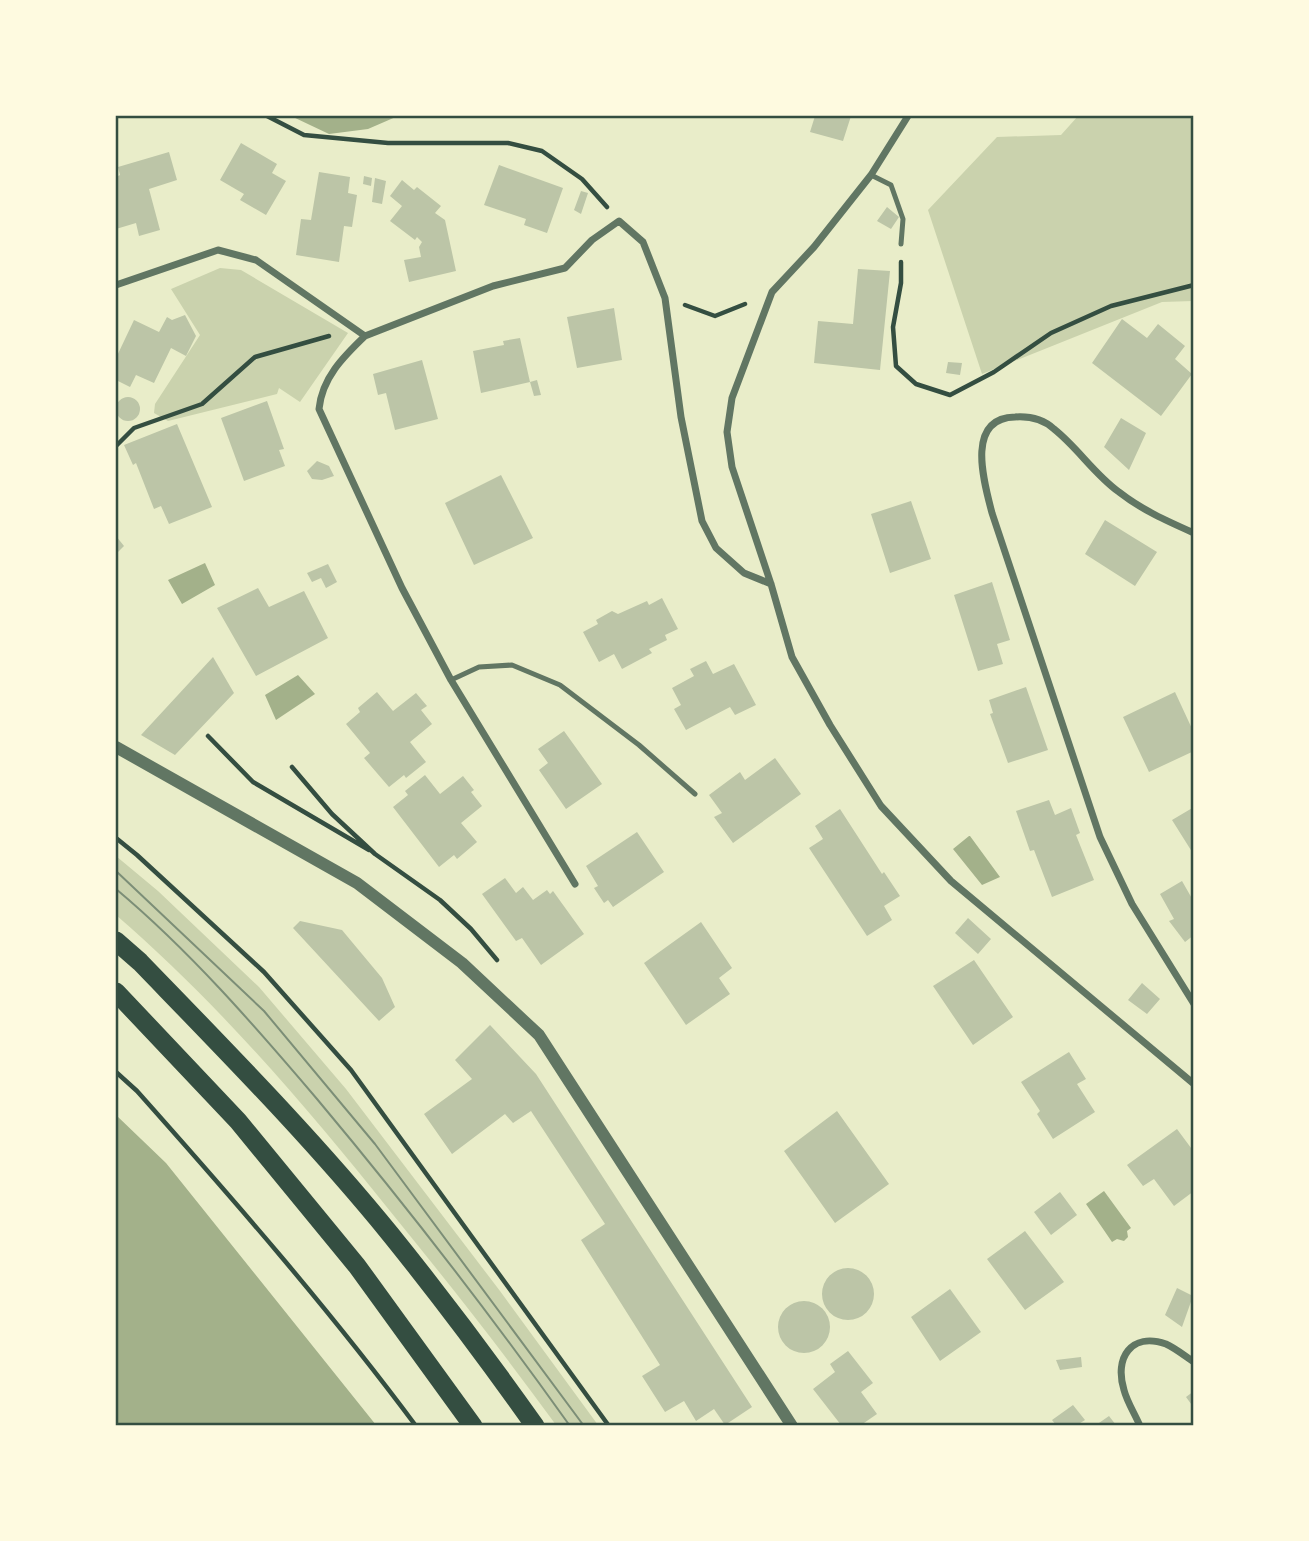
<svg xmlns="http://www.w3.org/2000/svg" width="1309" height="1541" font-family="Karla,sans-serif">
<style>
.green{fill:#cad2ad}
.water{fill:#a3b18a}
.building{fill:#bcc5a7}
.lines{fill:none;stroke-linecap:round;stroke-linejoin:round}
.path{stroke:#344e41;stroke-width:4.5}
.service{stroke:#617663;stroke-width:5}
.minor{stroke:#617663;stroke-width:7}
.tertiary{stroke:#617663;stroke-width:12}
.trunk{stroke:#344e41;stroke-width:19}
.tram{stroke:#7c8e77;stroke-width:2}
.neatline{fill:none;stroke:#344e41;stroke-width:2.5}
</style>
<rect width="100%" height="100%" fill="#e9edc9"/>
<path class="green" d="M 1078,116 L 1193,116 L 1193,301 L 1162,302 L 982,374 L 928,210 L 997,137 L 1061,135 Z
M 220,268 L 241,270 L 348,333 L 300,402 L 279,388 L 277,394 L 168,421 L 154,413 L 155,404 L 200,335 L 171,289 Z
M 116,856 L 158,891 L 259,987 L 346,1089 L 500,1291 L 598,1425 L 556,1425 C 503,1352 447,1281 390,1211 C 306,1106 218,1003 116,915 Z"/>
<path class="water" d="M 291,116 L 398,116 L 368,129 L 329,134 Z
M 205,563 L 215,585 L 182,604 L 168,580 Z
M 298,675 L 315,694 L 276,720 L 265,695 Z
M 969,836 L 970,836 L 1000,877 L 982,885 L 953,849 Z
M 116,1115 L 166,1163 L 376,1425 L 116,1425 Z
M 1104,1191 L 1131,1228 L 1127,1231 L 1128,1237 L 1124,1241 L 1117,1239 L 1112,1242 L 1086,1204 Z"/>
<path class="building" d="M 815,116 L 851,116 L 843,141 L 810,132 Z
M 241,143 L 277,164 L 272,173 L 286,181 L 266,215 L 240,200 L 244,194 L 220,180 Z
M 169,152 L 177,180 L 149,189 L 160,230 L 139,236 L 136,223 L 116,229 L 116,177 L 120,175 L 118,167 Z
M 499,165 L 563,188 L 547,233 L 524,225 L 526,219 L 484,205 Z
M 319,172 L 350,177 L 348,193 L 357,195 L 352,227 L 344,226 L 339,262 L 296,255 L 301,219 L 311,220 Z
M 364,176 L 372,178 L 371,186 L 363,184 Z
M 375,178 L 386,181 L 382,204 L 372,202 Z
M 402,180 L 414,190 L 417,187 L 441,206 L 435,213 L 445,220 L 456,271 L 409,282 L 404,260 L 421,257 L 419,247 L 422,242 L 417,237 L 415,240 L 390,221 L 402,206 L 390,196 Z
M 581,191 L 588,193 L 581,214 L 574,210 Z
M 887,207 L 899,217 L 891,229 L 877,221 Z
M 858,269 L 890,271 L 880,370 L 814,363 L 818,321 L 853,324 Z
M 614,308 L 622,360 L 577,368 L 567,317 Z
M 185,315 L 196,336 L 186,356 L 171,348 L 154,383 L 136,375 L 130,387 L 116,380 L 116,358 L 134,320 L 159,332 L 167,317 L 172,320 Z
M 1122,319 L 1147,338 L 1158,324 L 1185,346 L 1175,359 L 1192,374 L 1161,416 L 1092,363 Z
M 520,338 L 530,382 L 481,393 L 473,351 L 504,345 L 503,341 Z
M 422,360 L 438,419 L 395,430 L 386,393 L 378,395 L 373,374 Z
M 948,362 L 962,363 L 960,375 L 946,373 Z
M 537,380 L 541,395 L 534,396 L 530,382 Z
M116 409a12 12 0 1 1 24 0a12 12 0 1 1-24 0Z
M 267,401 L 284,449 L 279,450 L 285,466 L 244,481 L 221,418 Z
M 1121,418 L 1146,433 L 1129,470 L 1104,447 Z
M 177,424 L 212,507 L 169,524 L 161,506 L 154,509 L 136,463 L 133,465 L 124,445 Z
M 317,461 L 329,466 L 334,476 L 322,480 L 312,479 L 307,471 Z
M 501,475 L 533,538 L 474,565 L 445,503 Z
M 911,501 L 931,559 L 890,573 L 871,514 Z
M 1105,520 L 1157,552 L 1135,586 L 1085,554 Z
M 116,536 L 124,546 L 116,554 Z
M 328,564 L 337,582 L 326,588 L 321,578 L 312,582 L 307,573 Z
M 992,582 L 1010,640 L 997,644 L 1003,664 L 978,671 L 954,595 Z
M 258,588 L 269,607 L 304,591 L 328,638 L 256,676 L 217,608 Z
M 662,598 L 678,629 L 665,635 L 667,640 L 649,649 L 652,653 L 622,669 L 614,654 L 599,662 L 583,632 L 598,624 L 596,620 L 612,611 L 618,614 L 647,601 L 649,605 Z
M 213,657 L 234,693 L 175,755 L 141,735 Z
M 706,661 L 713,674 L 734,664 L 756,705 L 735,715 L 730,707 L 686,730 L 674,709 L 681,705 L 672,688 L 694,676 L 690,669 Z
M 1026,687 L 1048,750 L 1008,763 L 990,714 L 993,713 L 989,700 Z
M 377,692 L 393,711 L 416,693 L 427,706 L 421,710 L 432,724 L 410,742 L 426,762 L 406,778 L 404,775 L 389,787 L 364,758 L 370,753 L 346,724 L 360,712 L 358,708 Z
M 1175,692 L 1194,733 L 1194,751 L 1149,772 L 1123,717 Z
M 564,731 L 602,784 L 566,809 L 539,770 L 548,763 L 538,749 Z
M 775,758 L 801,794 L 733,843 L 714,817 L 722,813 L 709,795 L 740,772 L 745,780 Z
M 425,775 L 440,794 L 463,776 L 474,790 L 471,792 L 482,806 L 461,823 L 477,842 L 457,859 L 454,855 L 439,867 L 393,807 L 408,795 L 405,791 Z
M 1049,800 L 1055,815 L 1071,808 L 1080,833 L 1076,835 L 1094,880 L 1052,897 L 1034,850 L 1030,851 L 1016,811 Z
M 1194,807 L 1194,855 L 1172,820 Z
M 840,809 L 882,874 L 884,872 L 900,896 L 884,906 L 892,920 L 867,936 L 809,848 L 823,839 L 815,826 Z
M 637,832 L 664,872 L 613,907 L 608,900 L 604,903 L 594,888 L 598,886 L 586,866 Z
M 505,878 L 516,893 L 523,887 L 533,900 L 547,890 L 550,894 L 553,891 L 584,934 L 541,965 L 522,938 L 516,941 L 482,894 Z
M 1182,881 L 1194,902 L 1194,935 L 1185,942 L 1169,921 L 1174,919 L 1160,894 Z
M 968,918 L 991,939 L 978,954 L 955,933 Z
M 300,921 L 342,930 L 382,978 L 395,1007 L 379,1021 L 293,928 Z
M 701,922 L 732,968 L 719,978 L 730,994 L 686,1025 L 644,963 Z
M 974,960 L 1013,1017 L 973,1045 L 933,986 Z
M 1142,983 L 1160,999 L 1147,1014 L 1128,1000 Z
M 490,1025 L 536,1074 L 752,1407 L 725,1425 L 714,1409 L 696,1421 L 684,1401 L 665,1412 L 642,1376 L 660,1365 L 581,1240 L 605,1224 L 531,1111 L 513,1123 L 505,1114 L 452,1154 L 424,1114 L 472,1079 L 455,1060 Z
M 1069,1052 L 1086,1079 L 1077,1084 L 1095,1112 L 1053,1139 L 1037,1114 L 1040,1111 L 1021,1082 Z
M 837,1111 L 889,1184 L 835,1223 L 784,1151 Z
M 1177,1129 L 1194,1152 L 1194,1191 L 1174,1206 L 1154,1179 L 1143,1186 L 1127,1165 Z
M 1060,1192 L 1077,1215 L 1051,1235 L 1034,1212 Z
M 1025,1231 L 1064,1282 L 1025,1310 L 987,1259 Z
M822 1294a26 26 0 1 1 52 0a26 26 0 1 1-52 0Z
M 1177,1288 L 1193,1296 L 1182,1327 L 1165,1315 Z
M 950,1289 L 981,1332 L 940,1361 L 911,1317 Z
M778 1327a26 26 0 1 1 52 0a26 26 0 1 1-52 0Z
M 848,1351 L 873,1383 L 861,1392 L 877,1414 L 861,1425 L 841,1425 L 813,1389 L 835,1372 L 830,1364 Z
M 1081,1357 L 1082,1367 L 1060,1370 L 1056,1360 Z
M 1194,1391 L 1194,1408 L 1186,1397 Z
M 1073,1405 L 1085,1420 L 1077,1425 L 1056,1425 L 1052,1420 Z
M 1109,1416 L 1116,1425 L 1096,1425 Z"/>
<g class="lines">
<path class="path" d="M 267,116 L 304,135 L 388,143 L 508,143 L 542,151 L 582,179 L 607,207
M 901,262 L 901,283 L 893,327 L 896,366 L 916,384 L 950,395 L 994,372 L 1051,333 L 1111,306 L 1194,285
M 685,305 L 715,316 L 745,304
M 116,446 L 134,428 L 202,404 L 255,357 L 329,336
M 208,736 L 253,782 L 369,850
M 292,767 L 332,814 L 375,854 L 440,900 L 471,929 L 497,960
M 116,838 L 137,855 L 264,972 L 351,1070 L 609,1426
M 116,1072 L 137,1091 C 234,1200 329,1309 416,1426"/>
<path class="service" d="M 871,175 L 891,185 L 903,219 L 901,244
M 451,680 L 479,667 L 512,665 L 560,685 L 639,745 L 695,794"/>
<path class="minor" d="M 908,116 L 871,175 L 814,247 L 772,292 L 732,398 L 727,432 L 732,467 L 771,584 L 792,657 L 830,725 L 881,806 L 951,881 L 1194,1084
M 116,285 L 218,250 L 256,260 L 365,336 L 493,286 L 565,268 L 592,240 L 619,221 L 643,242 L 665,298 L 681,417 L 702,521 L 716,548 L 744,573 L 771,584
M 365,336 C 343,357 322,378 319,409 L 402,588 L 451,680 L 575,884
M 1194,533 C 1167,521 1142,510 1119,492 C 1094,474 1078,448 1054,429 C 1043,419 1030,416 1015,417 C 965,418 984,482 992,513 L 1100,837 L 1132,904 L 1194,1004
M 1140,1426 C 1135,1414 1127,1402 1124,1390 C 1114,1358 1131,1332 1166,1344 C 1175,1348 1185,1356 1194,1362"/>
<path class="tertiary" d="M 116,747 L 357,883 L 462,963 L 539,1035 L 792,1426"/>
<path class="trunk" d="M 116,941 L 140,962 C 226,1051 313,1139 391,1235 C 441,1297 489,1361 535,1426
M 116,992 L 238,1121 L 357,1266 L 473,1426"/>
<path class="tram" d="M 116,871 L 264,1011 L 375,1144 L 584,1426
M 116,889 C 190,951 254,1025 317,1099 C 405,1204 490,1314 570,1426"/>
</g>
<rect width="1309" height="1541" fill="none" stroke="#fefae0" stroke-width="234"/>
<rect x="117" y="117" width="1075" height="1307" class="neatline"/>
</svg>
